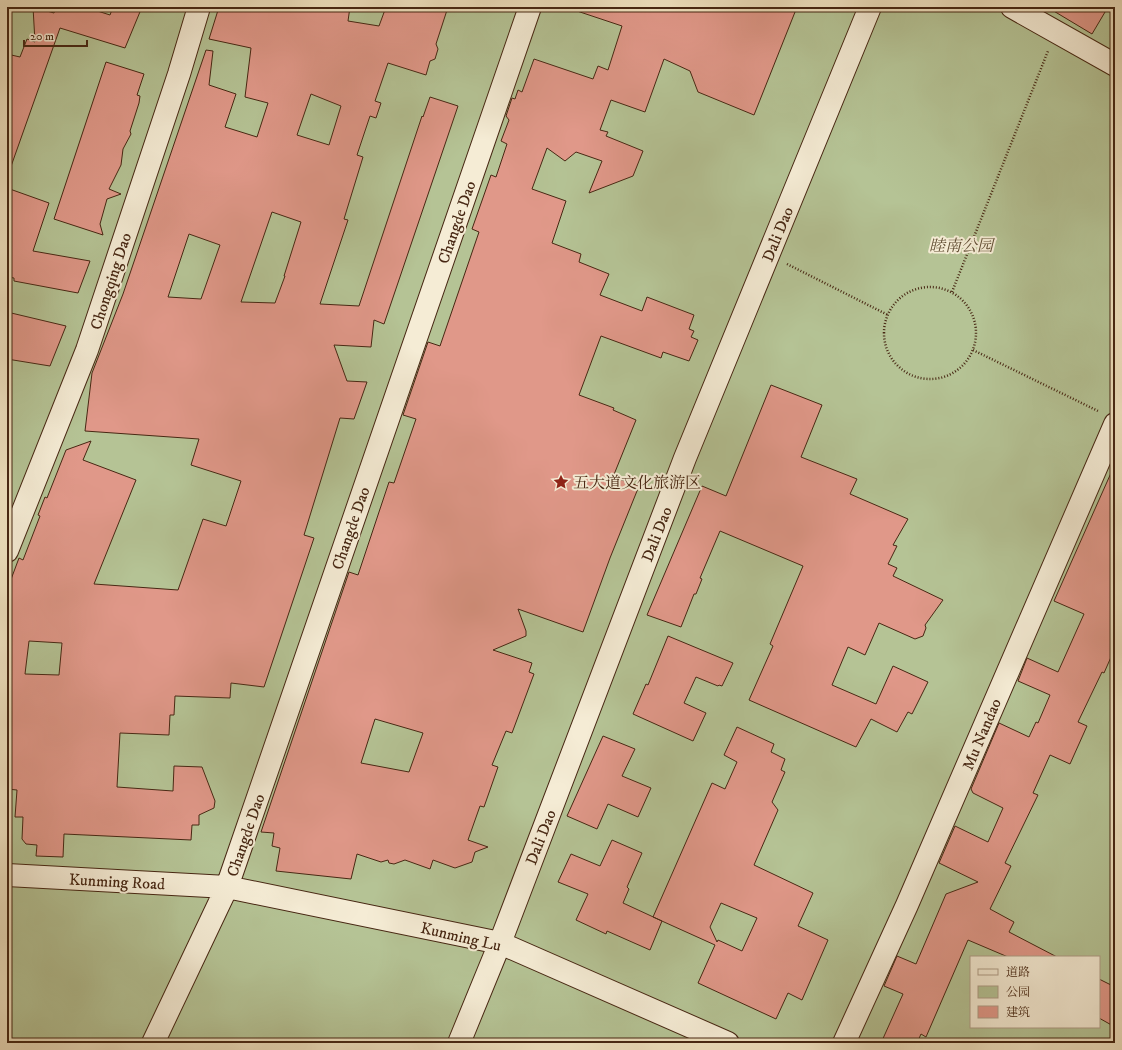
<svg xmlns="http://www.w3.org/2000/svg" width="1122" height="1050" font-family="'IM FELL DW Pica','Noto Serif SC',serif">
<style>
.green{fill:#b5c395;stroke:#7e7554;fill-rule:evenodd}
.building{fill:#e09889;stroke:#472713;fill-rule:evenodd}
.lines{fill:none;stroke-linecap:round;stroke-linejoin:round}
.secondary-casing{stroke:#472713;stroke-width:24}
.path{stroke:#472713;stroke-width:2.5;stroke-dasharray:1 2;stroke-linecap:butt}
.secondary{stroke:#f5ecd5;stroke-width:22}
.labels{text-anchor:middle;stroke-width:4;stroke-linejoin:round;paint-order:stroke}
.street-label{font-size:16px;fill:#472713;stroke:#f5ecd5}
.park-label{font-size:16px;font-style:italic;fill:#624e34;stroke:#f5ecd5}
.poi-label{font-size:16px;fill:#472713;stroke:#f5ecd5;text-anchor:start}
</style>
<rect width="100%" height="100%" fill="#efe1bf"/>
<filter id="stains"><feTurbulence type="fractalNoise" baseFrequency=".005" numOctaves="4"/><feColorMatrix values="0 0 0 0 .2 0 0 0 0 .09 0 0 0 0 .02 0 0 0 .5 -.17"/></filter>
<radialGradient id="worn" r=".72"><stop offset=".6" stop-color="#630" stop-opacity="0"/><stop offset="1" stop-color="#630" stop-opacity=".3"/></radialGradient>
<path class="green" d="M 7,7 L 1115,7 L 1115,1043 L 7,1043 ZM 971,957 L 1099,957 L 1099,1027 L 971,1027 Z"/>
<path class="building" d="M 33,7 L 54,13 L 56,7 L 85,7 L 110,15 L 113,7 L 142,7 L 125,48 L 60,28 L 9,172 L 7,172 L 7,54 L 20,57 L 27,39 L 35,42 Z
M 219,7 L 350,7 L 348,21 L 379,26 L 386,7 L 448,7 L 436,44 L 438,49 L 435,59 L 430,61 L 426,75 L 388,63 L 375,101 L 381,103 L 376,118 L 370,116 L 357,155 L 363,157 L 344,219 L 348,220 L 320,304 L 359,306 L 422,116 L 423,117 L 430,97 L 458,106 L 384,324 L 374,320 L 371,347 L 334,345 L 347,381 L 367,382 L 354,419 L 340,418 L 304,535 L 314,538 L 264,687 L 231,683 L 230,698 L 175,696 L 174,715 L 170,715 L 169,735 L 120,733 L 117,787 L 173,791 L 174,766 L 202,767 L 215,801 L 214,808 L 199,815 L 199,825 L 192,825 L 191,840 L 64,834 L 63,857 L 36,856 L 37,845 L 26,844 L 22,839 L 23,817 L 15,817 L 17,790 L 7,789 L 7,590 L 19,558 L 23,560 L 40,516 L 38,515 L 45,497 L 47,498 L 66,450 L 91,441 L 83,460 L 136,480 L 94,584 L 178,590 L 203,519 L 226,526 L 241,481 L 191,465 L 199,439 L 85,431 L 92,373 L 123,294 L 206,50 L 213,51 L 209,85 L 236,94 L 225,127 L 257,137 L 268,103 L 245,97 L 251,48 L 209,39 ZM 311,94 L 341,106 L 329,145 L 297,135 ZM 272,212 L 301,222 L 284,276 L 285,276 L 275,303 L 241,302 ZM 189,234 L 220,245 L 201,299 L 168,297 ZM 29,641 L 62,643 L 59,675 L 25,674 Z
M 575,7 L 797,7 L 754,115 L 698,92 L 690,71 L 664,59 L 645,112 L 611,100 L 600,130 L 608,132 L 606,136 L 643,151 L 633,176 L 589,193 L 602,161 L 576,152 L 565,161 L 547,148 L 532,189 L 566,201 L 552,243 L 581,254 L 579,262 L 609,274 L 600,295 L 642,311 L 647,297 L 694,315 L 689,329 L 694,331 L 691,337 L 698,340 L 689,361 L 663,352 L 661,358 L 601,336 L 579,395 L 614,408 L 613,410 L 636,420 L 613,477 L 639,486 L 610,558 L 583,632 L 518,609 L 526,631 L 526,636 L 493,650 L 532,663 L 529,672 L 534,674 L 512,733 L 506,731 L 492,765 L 498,767 L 484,807 L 480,806 L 468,840 L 488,847 L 475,852 L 472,862 L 455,868 L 433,860 L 430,869 L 405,860 L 394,864 L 389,863 L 388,860 L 381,862 L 357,854 L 351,879 L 276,871 L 280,848 L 272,846 L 274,833 L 261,832 L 349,572 L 358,575 L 389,482 L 394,483 L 416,419 L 403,415 L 428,342 L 440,346 L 479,232 L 472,229 L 491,175 L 496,177 L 507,144 L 501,141 L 509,120 L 506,116 L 512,98 L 515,99 L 518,90 L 522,92 L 534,59 L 593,79 L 598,66 L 608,70 L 622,26 L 574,10 ZM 375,719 L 423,733 L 409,772 L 361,763 Z
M 1047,7 L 1108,7 L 1092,34 Z
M 106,62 L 144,74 L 137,95 L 140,96 L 139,103 L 130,131 L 131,134 L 123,149 L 121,165 L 109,189 L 121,194 L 107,199 L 100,224 L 103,235 L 54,219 Z
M 7,188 L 49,203 L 33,251 L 90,261 L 78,293 L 14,281 L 14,278 L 7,277 Z
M 7,312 L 66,326 L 50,366 L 7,359 Z
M 771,385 L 822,405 L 801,457 L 857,479 L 850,494 L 908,519 L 893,545 L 897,546 L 888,564 L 897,568 L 893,576 L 943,600 L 925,625 L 926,628 L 923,636 L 915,639 L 879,623 L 865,655 L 848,647 L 832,685 L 876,704 L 893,666 L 928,682 L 912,714 L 908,712 L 897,732 L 871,719 L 856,747 L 749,700 L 773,646 L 770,644 L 803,566 L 720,531 L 700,578 L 702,579 L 696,594 L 694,594 L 681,627 L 647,615 L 702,486 L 726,496 Z
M 1115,464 L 1115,648 L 1104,673 L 1102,672 L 1078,722 L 1087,726 L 1070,764 L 1050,755 L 1033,793 L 1038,795 L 1005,863 L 1011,866 L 990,909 L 1014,922 L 1009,932 L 1057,957 L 1008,957 L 968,940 L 926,1037 L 921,1034 L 917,1043 L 881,1043 L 903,994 L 884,986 L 897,956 L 916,964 L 946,894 L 978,882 L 939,863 L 955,826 L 988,842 L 1003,808 L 973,793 L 971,789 L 999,723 L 1029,737 L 1036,722 L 1038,723 L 1050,695 L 1018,681 L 1027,658 L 1058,672 L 1084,614 L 1054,601 Z
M 668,636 L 733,663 L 722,686 L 719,685 L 718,686 L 696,677 L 684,703 L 706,713 L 693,741 L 633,714 L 646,684 L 648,685 Z
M 737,727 L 774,744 L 771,752 L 785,759 L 781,770 L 785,772 L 772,802 L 778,810 L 754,865 L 813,893 L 798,926 L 828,940 L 802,1000 L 788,993 L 776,1019 L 698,983 L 715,945 L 653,917 L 712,783 L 725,789 L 737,762 L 724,755 ZM 721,903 L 757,918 L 742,951 L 718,940 L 717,942 L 710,927 Z
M 603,736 L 635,749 L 622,776 L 651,788 L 638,817 L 608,804 L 597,829 L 567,816 Z
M 612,840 L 642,853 L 627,887 L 629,889 L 623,903 L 662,921 L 650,950 L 607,931 L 606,934 L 576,920 L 588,894 L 558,882 L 571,854 L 600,866 Z
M 1099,979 L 1115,987 L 1115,1027 L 1099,1018 Z"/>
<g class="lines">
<defs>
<path id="secondary" d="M 1012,7 L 1115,65
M 7,551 L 87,350 L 179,74 L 199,7
M 7,875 L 227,887 L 500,943 L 728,1043
M 153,1043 L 227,887 L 530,7
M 459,1043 L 500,943 L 685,458 L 870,7
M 844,1043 L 907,905 L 1115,424"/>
</defs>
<use href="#secondary" class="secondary-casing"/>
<path class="path" d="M 787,264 L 888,315
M884 333a46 46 0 1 1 92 0a46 46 0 1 1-92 0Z
M 952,292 L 1048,51
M 973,350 L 1098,411"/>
<use href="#secondary" class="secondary"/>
</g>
<defs>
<symbol id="sight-bare" viewBox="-9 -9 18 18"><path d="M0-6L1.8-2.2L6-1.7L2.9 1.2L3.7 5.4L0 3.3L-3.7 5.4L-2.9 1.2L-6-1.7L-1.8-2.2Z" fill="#8f2418" stroke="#f5ecd5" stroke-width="2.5" paint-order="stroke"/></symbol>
</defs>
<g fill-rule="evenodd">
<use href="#sight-bare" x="550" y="471" width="22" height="22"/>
</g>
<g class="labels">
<g class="street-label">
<text transform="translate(456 222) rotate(-71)" y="6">Changde Dao</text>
<text transform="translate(777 234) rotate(-68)" y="6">Dali Dao</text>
<text transform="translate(110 281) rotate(-72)" y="6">Chongqing Dao</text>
<text transform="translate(350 528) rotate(-71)" y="6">Changde Dao</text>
<text transform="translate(656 534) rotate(-69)" y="6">Dali Dao</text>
<text transform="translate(981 734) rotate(-67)" y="6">Mu Nandao</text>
<text transform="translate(245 835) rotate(-71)" y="6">Changde Dao</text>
<text transform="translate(540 837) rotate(-69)" y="6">Dali Dao</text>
<text transform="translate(117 881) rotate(3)" y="6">Kunming Road</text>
<text transform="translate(461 936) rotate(13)" y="6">Kunming Lu</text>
</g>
<g class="park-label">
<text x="961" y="251">睦南公园</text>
</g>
<g class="poi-label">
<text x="573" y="488">五大道文化旅游区</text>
</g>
</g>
<rect width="1122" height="1050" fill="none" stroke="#efe1bf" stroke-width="24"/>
<rect x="8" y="8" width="1106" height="1034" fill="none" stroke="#472713" stroke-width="2"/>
<rect x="12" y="12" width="1098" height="1026" fill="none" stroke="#472713"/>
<rect x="970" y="956" width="130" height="72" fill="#f5ecd5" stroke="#af9d87"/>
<rect x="978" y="969" width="20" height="6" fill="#f5ecd5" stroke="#af9d87"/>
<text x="1006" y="976" font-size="12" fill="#472713">道路</text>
<rect x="978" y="986" width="20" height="12" fill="#b5c395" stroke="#af9d87"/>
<text x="1006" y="996" font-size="12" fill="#472713">公园</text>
<rect x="978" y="1006" width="20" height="12" fill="#e09889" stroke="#af9d87"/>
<text x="1006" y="1016" font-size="12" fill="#472713">建筑</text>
<path d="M24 40v6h63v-6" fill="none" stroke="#472713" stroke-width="2"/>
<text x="30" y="40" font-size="12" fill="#472713" stroke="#f5ecd5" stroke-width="3" paint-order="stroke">20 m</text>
<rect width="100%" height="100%" filter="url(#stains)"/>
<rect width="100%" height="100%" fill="url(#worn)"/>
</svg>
